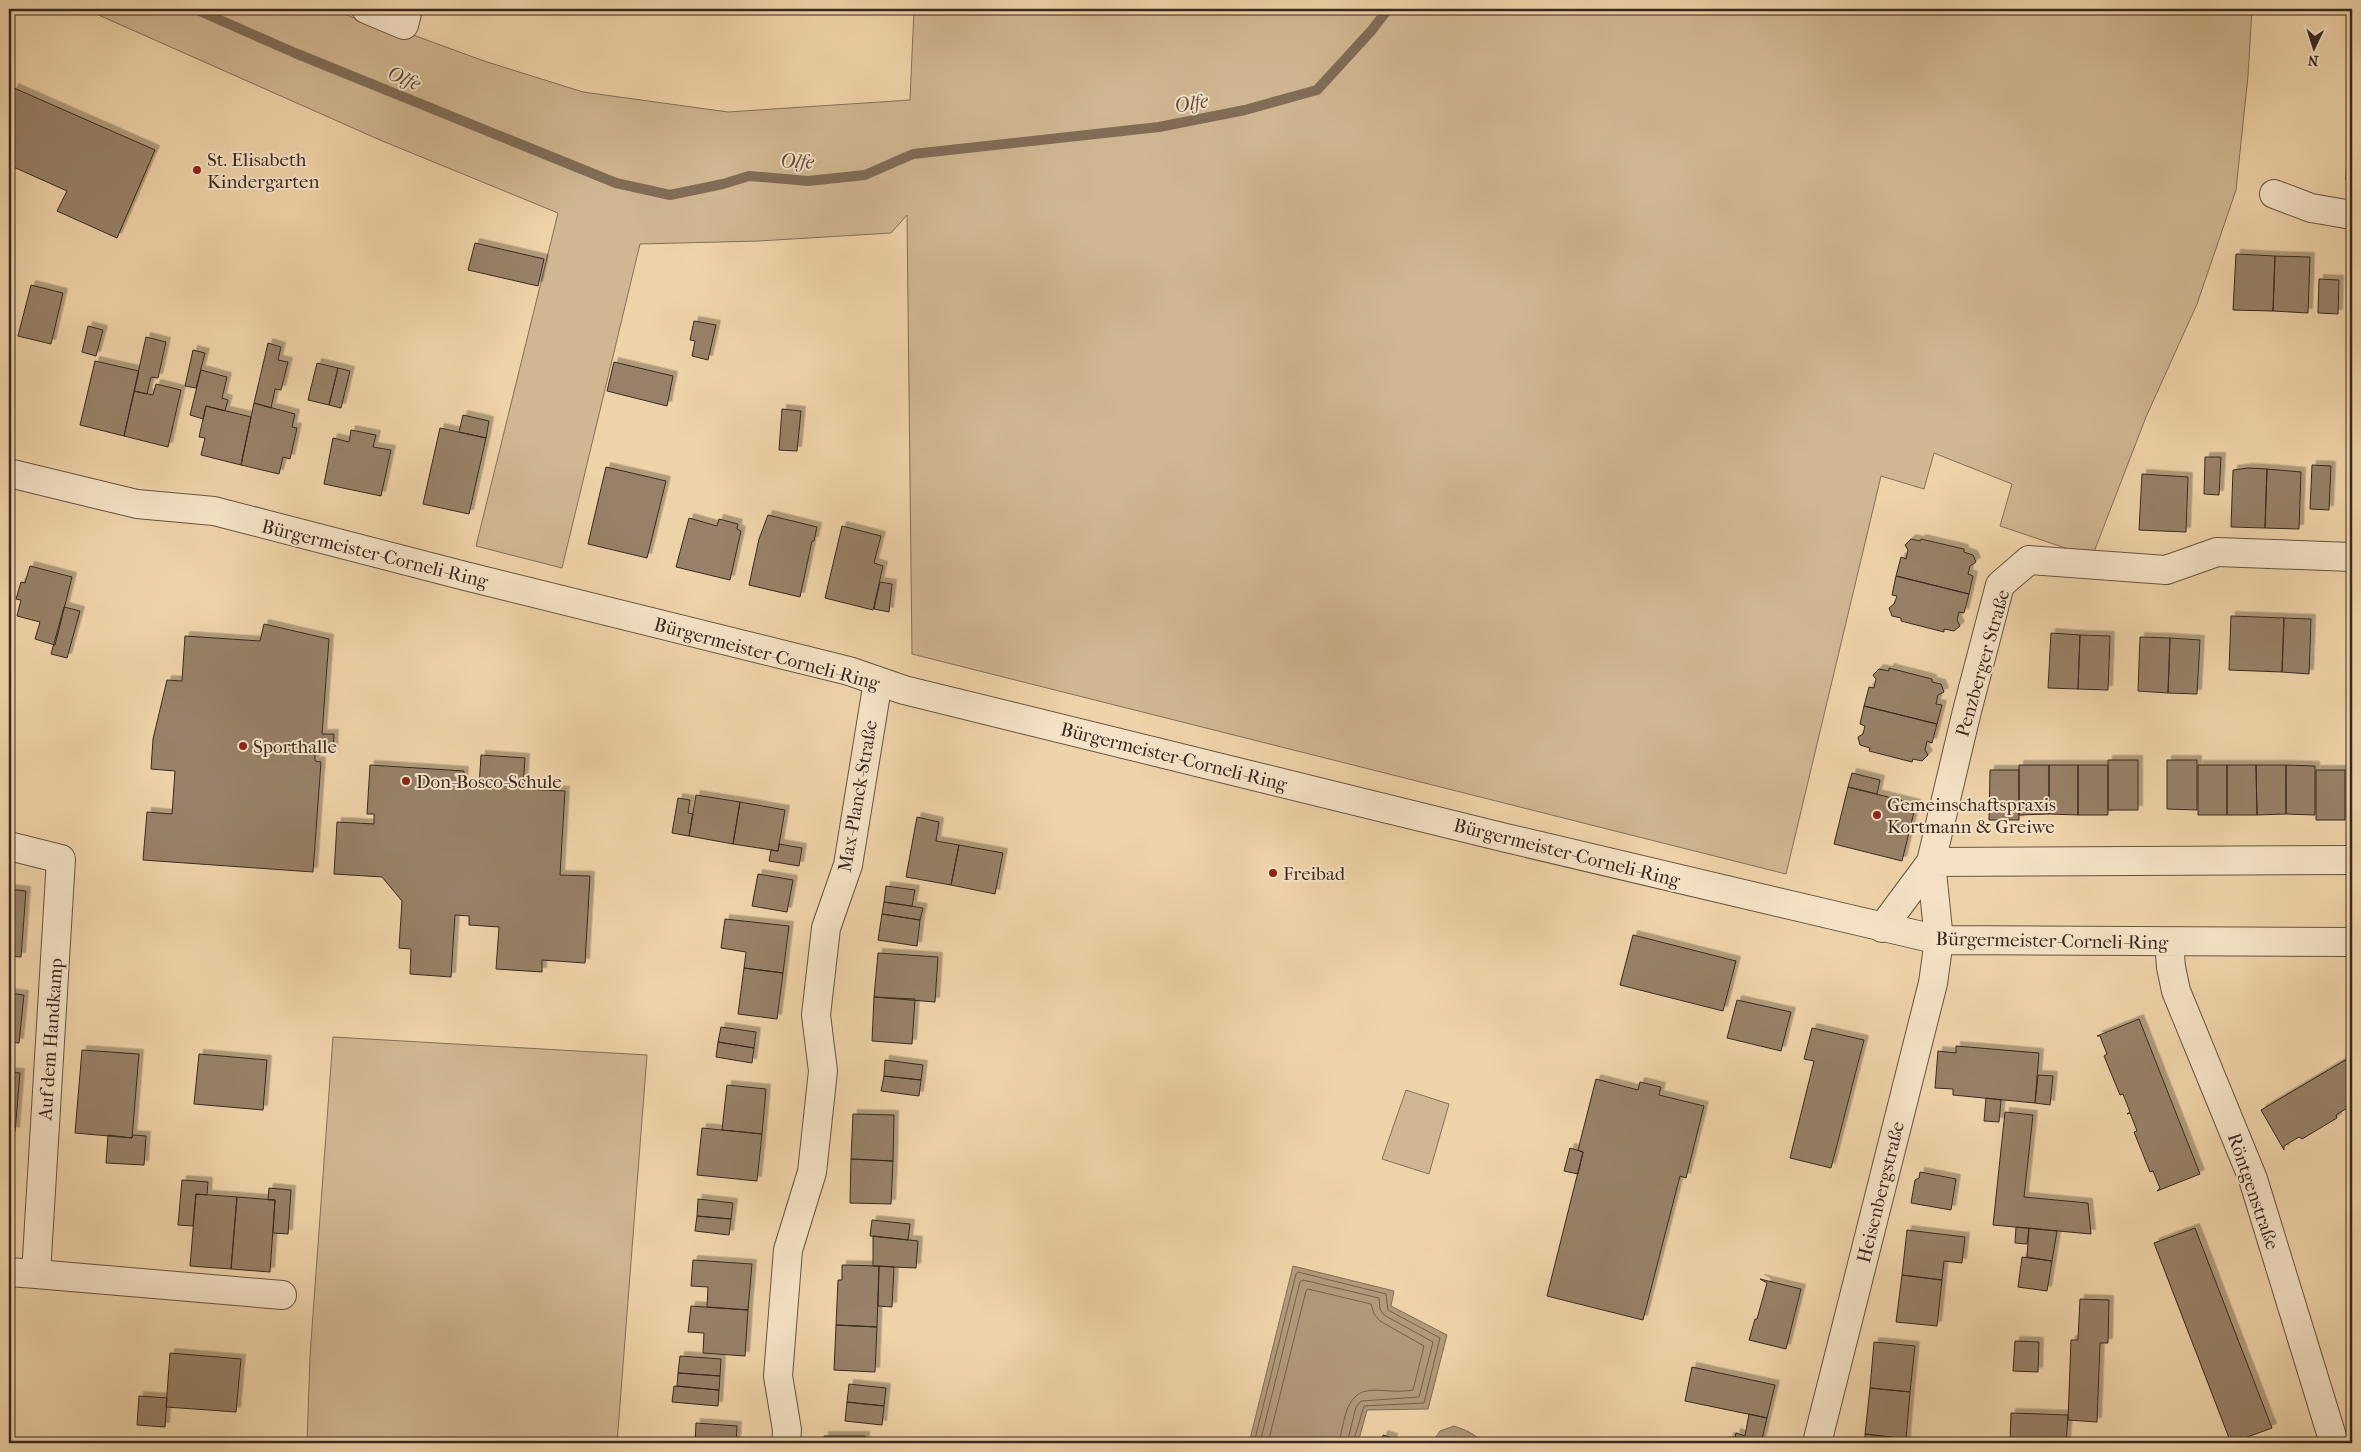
<svg xmlns="http://www.w3.org/2000/svg" width="2361" height="1452" font-family="'IM FELL French Canon',serif">
<style>
.green{fill:#d0b691;stroke:#846f5a}
.water{fill:#b1997a;stroke:#816c57}
.lines{fill:none;stroke-linecap:round;stroke-linejoin:round}
.shore{stroke:#75604e;stroke-width:1}
.stream{stroke:#816c57;stroke-width:10}
.building{fill:#988168;stroke:#392822;filter:url(#shadow)}
.minor-casing{stroke:#665344;stroke-width:30}
.minor{stroke:#f5e2c6;stroke-width:28}
.poi-dot{fill:#8f2418;stroke:#f5e2c6;stroke-width:2}
.labels{text-anchor:middle;stroke-width:4;stroke-linejoin:round;paint-order:stroke}
.poi-label{font-size:19px;fill:#392822;stroke:#f5e2c6;text-anchor:start}
.street-label{font-size:19px;fill:#392822;stroke:#f5e2c6}
.water-label{font-size:20px;font-style:italic;fill:#5d4a3c;stroke:#f5e2c6}
</style>
<defs>
<filter id="shadow"><feDropShadow dx="4.5" dy="-4.5" stdDeviation="0" flood-color="#0004"/></filter>
</defs>
<rect width="100%" height="100%" fill="#efd3a8"/>
<filter id="stains"><feTurbulence type="fractalNoise" baseFrequency=".004" numOctaves="4"/><feColorMatrix values="0 0 0 0 .2 0 0 0 0 .09 0 0 0 0 .02 0 0 0 .5 -.17"/></filter>
<radialGradient id="worn" r=".72"><stop offset=".6" stop-color="#630" stop-opacity="0"/><stop offset="1" stop-color="#630" stop-opacity=".3"/></radialGradient>
<path class="green" d="M 85,9 L 332,9 L 393,34 L 413,35 L 484,61 L 583,92 L 728,112 L 910,100 L 914,9 L 2252,9 L 2248,76 L 2236,190 L 2197,304 L 2146,417 L 2092,557 L 2000,526 L 2012,484 L 1934,453 L 1924,489 L 1881,476 L 1786,874 L 912,654 L 907,215 L 891,233 L 759,241 L 640,244 L 562,568 L 476,546 L 558,213 L 380,140 Z
M 333,1037 L 647,1055 L 617,1443 L 307,1443 L 310,1356 Z
M 1406,1090 L 1449,1104 L 1429,1174 L 1382,1159 Z"/>
<path class="water" d="M 1293,1266 L 1394,1291 L 1391,1306 L 1447,1335 L 1428,1409 L 1367,1410 L 1358,1443 L 1249,1443 Z
M 1454,1426 C 1465,1430 1475,1433 1482,1443 L 1432,1443 L 1440,1431 Z"/>
<g class="lines">
<path class="shore" d="M 1254,1443 L 1296,1274 L 1298,1272 L 1386,1294 L 1388,1310 L 1440,1338 L 1424,1403 L 1364,1406 L 1353,1443
M 1260,1443 L 1300,1282 L 1303,1280 L 1379,1298 L 1380,1309 L 1384,1315 L 1433,1342 L 1419,1397 L 1361,1401 L 1356,1407 L 1347,1443
M 1268,1443 L 1306,1291 L 1308,1289 L 1371,1304 L 1374,1314 L 1380,1321 L 1424,1346 L 1413,1390 C 1383,1396 1356,1376 1345,1416 C 1343,1425 1340,1434 1340,1443"/>
<path class="stream" d="M 195,9 L 295,53 L 616,183 L 670,195 L 723,184 L 749,176 L 808,181 L 865,175 L 913,154 L 1159,127 L 1245,110 L 1317,90 L 1372,30 L 1388,9"/>
</g>
<path class="building" d="M 14,88 L 155,150 L 117,238 L 57,211 L 67,191 L 9,165 L 9,99 Z
M 2347,151 L 2352,151 L 2352,180 L 2346,180 Z
M 475,243 L 544,259 L 538,286 L 468,270 Z
M 2236,254 L 2275,256 L 2273,311 L 2233,310 Z
M 2275,256 L 2310,257 L 2308,313 L 2273,311 Z
M 2319,279 L 2339,280 L 2338,314 L 2318,313 Z
M 31,285 L 63,293 L 51,344 L 18,336 Z
M 694,321 L 716,325 L 708,360 L 692,356 L 695,341 L 690,340 Z
M 88,326 L 103,330 L 96,356 L 82,352 Z
M 146,337 L 166,342 L 158,378 L 151,377 L 147,394 L 134,391 Z
M 268,343 L 281,347 L 278,360 L 288,362 L 281,390 L 275,389 L 271,408 L 254,403 Z
M 193,350 L 205,353 L 196,388 L 185,386 Z
M 95,361 L 139,371 L 124,436 L 80,425 Z
M 614,362 L 673,376 L 667,406 L 607,391 Z
M 317,363 L 338,368 L 329,405 L 308,400 Z
M 338,368 L 350,371 L 341,408 L 329,405 Z
M 201,370 L 227,377 L 222,398 L 228,400 L 225,411 L 206,406 L 203,419 L 190,415 Z
M 156,384 L 181,390 L 168,447 L 124,436 L 134,391 L 153,395 Z
M 254,403 L 295,414 L 292,427 L 297,428 L 290,459 L 283,457 L 279,474 L 241,465 Z
M 206,406 L 251,417 L 241,465 L 201,455 L 205,438 L 199,437 Z
M 782,409 L 801,411 L 797,451 L 779,450 Z
M 463,415 L 489,421 L 486,438 L 459,432 Z
M 440,428 L 486,438 L 469,514 L 423,504 Z
M 351,430 L 376,435 L 373,447 L 391,450 L 381,496 L 324,484 L 333,438 L 349,442 Z
M 2205,457 L 2221,457 L 2219,495 L 2204,494 Z
M 2312,465 L 2331,466 L 2329,510 L 2310,509 Z
M 606,467 L 666,481 L 647,558 L 588,544 Z
M 2248,468 L 2267,469 L 2265,528 L 2231,527 L 2233,470 Z
M 2267,469 L 2301,472 L 2299,529 L 2265,528 Z
M 2142,474 L 2188,477 L 2186,532 L 2139,530 Z
M 768,515 L 817,527 L 814,541 L 812,541 L 800,597 L 749,585 L 759,539 Z
M 689,518 L 717,526 L 719,519 L 738,524 L 737,529 L 741,531 L 730,580 L 676,567 Z
M 842,526 L 881,536 L 874,563 L 883,566 L 873,610 L 825,598 Z
M 1911,539 L 1920,541 L 1921,539 L 1964,549 L 1964,552 L 1973,555 L 1976,562 L 1970,566 L 1968,574 L 1973,576 L 1969,594 L 1896,576 L 1901,557 L 1906,559 L 1908,550 L 1905,545 Z
M 30,566 L 72,577 L 55,645 L 35,639 L 40,622 L 17,616 L 21,600 L 16,599 L 21,582 L 25,583 Z
M 1896,576 L 1969,594 L 1964,613 L 1959,612 L 1957,620 L 1960,626 L 1954,631 L 1944,629 L 1944,632 L 1901,621 L 1901,618 L 1892,616 L 1889,608 L 1894,604 L 1897,596 L 1892,595 Z
M 880,582 L 892,584 L 889,612 L 874,609 Z
M 64,607 L 80,611 L 67,658 L 51,654 Z
M 2231,616 L 2284,618 L 2282,672 L 2229,670 Z
M 2284,618 L 2311,619 L 2309,674 L 2282,672 Z
M 264,624 L 329,639 L 322,734 L 334,734 L 333,753 L 315,752 L 315,761 L 321,762 L 313,872 L 143,860 L 147,812 L 172,814 L 175,771 L 151,769 L 153,739 L 167,680 L 182,681 L 185,636 L 260,641 Z
M 2051,633 L 2080,635 L 2078,689 L 2048,688 Z
M 2080,635 L 2110,636 L 2108,690 L 2078,689 Z
M 2140,637 L 2170,638 L 2168,693 L 2138,691 Z
M 2170,638 L 2200,640 L 2197,694 L 2168,693 Z
M 1889,668 L 1932,679 L 1932,682 L 1941,684 L 1944,692 L 1938,695 L 1936,704 L 1942,705 L 1937,724 L 1864,706 L 1869,687 L 1874,688 L 1876,679 L 1873,675 L 1879,669 L 1889,671 Z
M 1864,706 L 1937,724 L 1932,743 L 1927,741 L 1925,750 L 1928,755 L 1922,761 L 1913,759 L 1912,762 L 1869,751 L 1870,748 L 1860,745 L 1858,737 L 1863,734 L 1865,726 L 1860,724 Z
M 481,755 L 525,758 L 523,789 L 565,791 L 560,875 L 590,876 L 585,963 L 542,960 L 542,972 L 496,969 L 499,927 L 469,925 L 469,916 L 455,915 L 451,977 L 410,974 L 411,949 L 399,948 L 402,901 L 382,877 L 334,874 L 337,822 L 374,824 L 374,814 L 367,814 L 370,765 L 464,771 L 463,785 L 479,787 Z
M 2108,760 L 2138,760 L 2138,810 L 2108,810 Z
M 2167,760 L 2197,760 L 2197,810 L 2167,809 Z
M 2019,765 L 2049,765 L 2049,814 L 2019,815 Z
M 2049,765 L 2078,765 L 2078,815 L 2049,814 Z
M 2078,765 L 2108,765 L 2108,815 L 2078,815 Z
M 2198,765 L 2227,765 L 2227,815 L 2198,815 Z
M 2227,765 L 2256,765 L 2257,815 L 2227,815 Z
M 2256,765 L 2286,765 L 2286,814 L 2257,815 Z
M 2286,765 L 2315,766 L 2315,815 L 2286,814 Z
M 1990,770 L 2019,770 L 2019,820 L 1989,820 Z
M 2316,770 L 2345,770 L 2345,820 L 2316,820 Z
M 1852,773 L 1880,780 L 1877,794 L 1848,787 Z
M 1848,787 L 1916,804 L 1902,861 L 1834,844 Z
M 696,795 L 740,802 L 733,844 L 689,836 Z
M 678,798 L 690,800 L 688,813 L 693,814 L 689,836 L 672,833 Z
M 740,802 L 785,810 L 778,851 L 733,844 Z
M 917,817 L 939,822 L 936,841 L 959,845 L 951,885 L 906,877 Z
M 779,844 L 802,848 L 799,866 L 769,861 L 771,850 L 778,851 Z
M 959,845 L 1003,853 L 995,894 L 951,885 Z
M 758,874 L 793,880 L 787,912 L 752,906 Z
M 886,886 L 915,890 L 912,906 L 884,902 Z
M 9,889 L 26,891 L 21,957 L 9,956 Z
M 884,902 L 923,908 L 920,920 L 882,914 Z
M 882,914 L 920,920 L 917,946 L 878,940 Z
M 725,919 L 789,926 L 783,973 L 744,968 L 746,952 L 721,948 Z
M 1633,935 L 1736,961 L 1723,1011 L 1620,985 Z
M 878,953 L 938,957 L 935,1002 L 874,997 Z
M 744,968 L 783,973 L 777,1019 L 738,1014 Z
M 9,993 L 24,995 L 19,1043 L 9,1042 Z
M 874,997 L 915,999 L 912,1044 L 872,1041 Z
M 1737,1000 L 1791,1012 L 1781,1051 L 1727,1038 Z
M 2139,1019 L 2200,1174 L 2157,1191 L 2160,1188 L 2153,1171 L 2150,1172 L 2134,1132 L 2137,1131 L 2130,1113 L 2127,1114 L 2130,1112 L 2123,1094 L 2120,1095 L 2104,1056 L 2107,1054 L 2100,1036 L 2097,1036 Z
M 721,1027 L 756,1032 L 754,1048 L 718,1042 Z
M 1812,1028 L 1864,1040 L 1831,1168 L 1790,1158 L 1814,1061 L 1804,1059 Z
M 718,1042 L 754,1048 L 752,1063 L 716,1057 Z
M 1956,1046 L 2039,1053 L 2035,1103 L 1953,1095 L 1953,1089 L 1935,1088 L 1938,1051 L 1956,1053 Z
M 82,1050 L 139,1054 L 132,1138 L 75,1133 Z
M 199,1054 L 267,1060 L 263,1110 L 194,1104 Z
M 2352,1056 L 2352,1105 L 2336,1115 L 2337,1118 L 2302,1139 L 2299,1137 L 2284,1146 L 2284,1150 L 2261,1110 Z
M 885,1060 L 923,1065 L 921,1080 L 884,1076 Z
M 9,1072 L 20,1073 L 15,1132 L 9,1131 Z
M 2038,1075 L 2053,1076 L 2050,1105 L 2035,1103 Z
M 884,1076 L 921,1080 L 919,1096 L 881,1091 Z
M 1596,1079 L 1638,1090 L 1640,1082 L 1661,1087 L 1659,1095 L 1704,1106 L 1686,1178 L 1680,1176 L 1643,1320 L 1547,1296 L 1583,1152 L 1578,1150 Z
M 727,1085 L 766,1089 L 762,1134 L 722,1130 Z
M 1986,1098 L 2001,1100 L 1999,1122 L 1984,1121 Z
M 2005,1112 L 2033,1115 L 2024,1197 L 2088,1203 L 2091,1234 L 1993,1225 Z
M 853,1114 L 894,1115 L 893,1161 L 851,1159 Z
M 702,1128 L 762,1134 L 757,1181 L 697,1175 Z
M 108,1135 L 132,1138 L 133,1135 L 146,1136 L 144,1165 L 106,1163 Z
M 1570,1148 L 1583,1152 L 1578,1174 L 1564,1171 Z
M 851,1159 L 893,1161 L 891,1204 L 850,1203 Z
M 1920,1172 L 1956,1179 L 1951,1210 L 1911,1203 L 1915,1180 L 1919,1178 Z
M 182,1180 L 208,1182 L 207,1195 L 196,1194 L 193,1226 L 178,1225 Z
M 269,1188 L 291,1190 L 288,1234 L 273,1233 L 275,1200 L 268,1200 Z
M 196,1194 L 237,1197 L 231,1269 L 190,1266 Z
M 237,1197 L 275,1200 L 270,1272 L 231,1269 Z
M 698,1199 L 733,1203 L 731,1219 L 697,1216 Z
M 697,1216 L 731,1219 L 729,1235 L 695,1231 Z
M 872,1220 L 910,1224 L 908,1240 L 870,1236 Z
M 2016,1227 L 2029,1228 L 2027,1244 L 2015,1243 Z
M 2029,1228 L 2057,1231 L 2052,1261 L 2027,1257 Z
M 2195,1228 L 2272,1428 L 2231,1443 L 2154,1243 Z
M 1907,1230 L 1965,1237 L 1962,1263 L 1944,1261 L 1942,1280 L 1902,1275 Z
M 873,1236 L 918,1241 L 916,1268 L 873,1266 Z
M 2022,1257 L 2052,1261 L 2047,1291 L 2018,1287 Z
M 693,1260 L 752,1264 L 748,1310 L 707,1307 L 708,1287 L 691,1286 Z
M 842,1265 L 879,1266 L 877,1327 L 836,1325 L 838,1280 L 842,1280 Z
M 879,1266 L 894,1267 L 892,1307 L 878,1306 Z
M 1902,1275 L 1942,1280 L 1937,1326 L 1896,1322 Z
M 1760,1279 L 1801,1289 L 1786,1349 L 1749,1340 L 1755,1319 L 1757,1319 L 1767,1283 Z
M 2080,1299 L 2109,1300 L 2108,1343 L 2100,1343 L 2097,1422 L 2068,1420 L 2071,1340 L 2078,1340 Z
M 691,1306 L 748,1310 L 745,1356 L 703,1353 L 704,1333 L 688,1332 Z
M 836,1325 L 877,1327 L 875,1372 L 834,1370 Z
M 2015,1341 L 2039,1342 L 2038,1372 L 2013,1371 Z
M 1874,1342 L 1915,1346 L 1910,1392 L 1870,1388 Z
M 170,1353 L 241,1359 L 236,1412 L 166,1407 Z
M 680,1356 L 721,1359 L 720,1376 L 678,1373 Z
M 1692,1367 L 1775,1385 L 1767,1418 L 1685,1401 Z
M 678,1373 L 720,1376 L 719,1390 L 677,1386 Z
M 849,1384 L 886,1388 L 884,1406 L 847,1402 Z
M 674,1386 L 719,1390 L 718,1406 L 672,1402 Z
M 1870,1388 L 1910,1392 L 1906,1439 L 1865,1434 Z
M 139,1396 L 167,1398 L 165,1427 L 137,1425 Z
M 847,1402 L 884,1406 L 882,1425 L 845,1421 Z
M 2011,1413 L 2068,1415 L 2066,1443 L 2010,1443 Z
M 1749,1414 L 1767,1418 L 1761,1443 L 1735,1438 L 1736,1433 L 1745,1436 Z
M 696,1423 L 737,1426 L 736,1443 L 695,1443 Z
M 1865,1434 L 1906,1439 L 1906,1443 L 1865,1443 Z
M 1383,1435 L 1393,1438 L 1392,1443 L 1381,1443 Z
M 824,1436 L 865,1436 L 865,1443 L 824,1443 Z
M 1729,1437 L 1735,1438 L 1754,1443 L 1728,1443 Z"/>
<g class="lines">
<defs>
<path id="minor" d="M 366,9 L 404,25 L 408,9
M 2274,194 L 2311,208 L 2352,215
M 9,473 L 137,504 L 214,511 L 465,576 L 849,671 L 904,690 L 1506,838 L 1939,940 L 2352,942
M 9,846 L 61,859 L 36,1274 L 282,1295
M 1931,862 L 2352,860
M 1882,928 L 1931,862
M 2169,942 L 2171,967 L 2176,991 L 2253,1179 L 2334,1443
M 9,1272 L 36,1274
M 786,1443 L 787,1430 L 778,1376 L 788,1250 L 812,1172 L 823,1071 L 816,1015 L 826,928 L 848,865 L 878,681
M 1817,1443 L 1933,983 L 1939,940 L 1931,862 L 1967,711 L 2000,585 L 2029,560 L 2166,570 L 2217,552 L 2352,557"/>
</defs>
<use href="#minor" class="minor-casing"/>
<use href="#minor" class="minor"/>
</g>
<g class="poi-dot">
<circle cx="197" cy="170" r="5"/>
<circle cx="243" cy="746" r="5"/>
<circle cx="406" cy="781" r="5"/>
<circle cx="1877" cy="815" r="5"/>
<circle cx="1273" cy="873" r="5"/>
</g>
<g class="labels">
<g class="poi-label">
<text x="207" y="166">St. Elisabeth<tspan x="207" dy="22">Kindergarten</tspan></text>
<text x="253" y="753">Sporthalle</text>
<text x="416" y="788">Don-Bosco-Schule</text>
<text x="1887" y="811">Gemeinschaftspraxis<tspan x="1887" dy="22">Kortmann &amp; Greiwe</tspan></text>
<text x="1283" y="880">Freibad</text>
</g>
<g class="street-label">
<text transform="translate(375 553) rotate(14)" y="7">Bürgermeister-Corneli-Ring</text>
<text transform="translate(767 653) rotate(15)" y="7">Bürgermeister-Corneli-Ring</text>
<text transform="translate(1982 663) rotate(-74)" y="7">Penzberger Straße</text>
<text transform="translate(1174 756) rotate(14)" y="7">Bürgermeister-Corneli-Ring</text>
<text transform="translate(857 796) rotate(-80)" y="7">Max-Planck-Straße</text>
<text transform="translate(1567 852) rotate(14)" y="7">Bürgermeister-Corneli-Ring</text>
<text transform="translate(2052 940) rotate(1)" y="7">Bürgermeister-Corneli-Ring</text>
<text transform="translate(50 1039) rotate(-86)" y="7">Auf dem Handkamp</text>
<text transform="translate(2254 1191) rotate(71)" y="7">Röntgenstraße</text>
<text transform="translate(1880 1192) rotate(-76)" y="7">Heisenbergstraße</text>
</g>
<g class="water-label">
<text transform="translate(404 78) rotate(22)" y="7">Olfe</text>
<text transform="translate(1191 103) rotate(-11)" y="7">Olfe</text>
<text transform="translate(797 161) rotate(2)" y="7">Olfe</text>
</g>
</g>
<rect width="2361" height="1452" fill="none" stroke="#efd3a8" stroke-width="30"/>
<rect x="10" y="10" width="2341" height="1432" fill="none" stroke="#392822" stroke-width="2.5"/>
<rect x="15" y="15" width="2331" height="1422" fill="none" stroke="#392822"/>
<g transform="translate(2314 48) rotate(184)" stroke="#f5e2c6" stroke-width="4" paint-order="stroke">
<path d="M0-4L9 19L0 12L-9 19Z" fill="#392822"/>
<text y="-8" font-size="14" font-weight="bold" text-anchor="middle" fill="#392822">N</text>
</g>
<rect width="100%" height="100%" filter="url(#stains)"/>
<rect width="100%" height="100%" fill="url(#worn)"/>
</svg>
